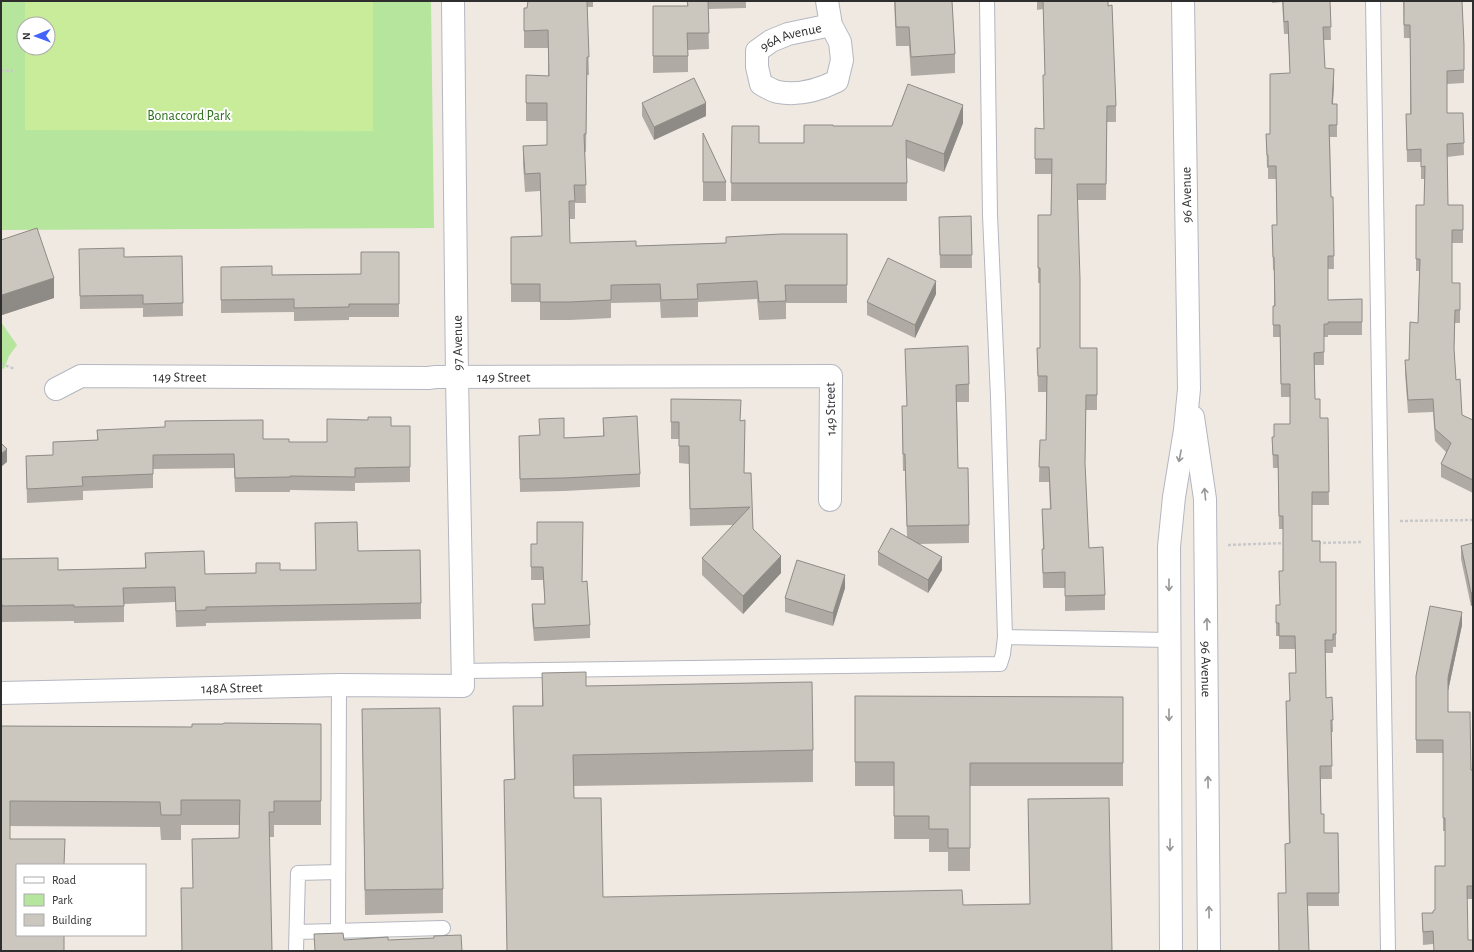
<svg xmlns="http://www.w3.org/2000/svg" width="1474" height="952" font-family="'Alegreya Sans',sans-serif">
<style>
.green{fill:#b6e59e;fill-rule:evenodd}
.pitch{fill:#c9ec9a}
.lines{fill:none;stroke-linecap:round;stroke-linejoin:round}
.service-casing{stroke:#b4b7c1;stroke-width:16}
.minor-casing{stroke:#b4b7c1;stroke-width:24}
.secondary-casing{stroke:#b4b7c1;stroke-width:24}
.path{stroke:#c9c9c9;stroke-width:2.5;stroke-dasharray:3 2;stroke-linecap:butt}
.service{stroke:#fff;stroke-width:14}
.minor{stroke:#fff;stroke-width:22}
.secondary{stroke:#fff;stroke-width:22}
.wall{fill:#afaba4}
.shaded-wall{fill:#8e8b86}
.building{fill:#cbc7bf;stroke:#8e8b86}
.oneway{stroke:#969696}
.labels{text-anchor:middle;stroke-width:4;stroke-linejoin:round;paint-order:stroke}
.street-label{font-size:14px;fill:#2e2e2e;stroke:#fff}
.park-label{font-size:14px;fill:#2c6e1b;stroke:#fff}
</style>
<rect width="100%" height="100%" fill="#efe9e1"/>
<path class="green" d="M 1,1 L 431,1 L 434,228 L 1,230 ZM 24,24 L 48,24 L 48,48 L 24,48 Z
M 1,322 L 17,345 L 9,356 L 4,369 L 1,368 Z"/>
<path class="pitch" d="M 25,1 L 373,1 L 373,131 L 25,130 L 25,48 L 48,48 L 48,24 L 25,24 Z"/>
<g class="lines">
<defs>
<path id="service" d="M 987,1 L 990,215 L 998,397 L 1005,637 L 1169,640
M 1373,1 L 1388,951
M 462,671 L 1000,664 L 1003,654 L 1005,637
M 338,931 L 339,685
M 297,932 L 443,928
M 296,951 L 298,873 L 338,872"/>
<g id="minor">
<path id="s1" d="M 827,1 L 831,25 L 840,42 L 842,60 L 837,81 C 819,90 799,96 778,92 C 773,91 766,87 761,84 L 757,67 L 757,51 L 771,41 L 788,34 L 831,25"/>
<path id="s2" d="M 56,389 L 81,376 L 428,378 L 436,377 L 831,376 L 830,500"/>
<path id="s3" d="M 1,693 L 339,685 L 463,686 L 457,378 L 453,1"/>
</g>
<g id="secondary">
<path id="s4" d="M 1193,417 L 1205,499 L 1209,951"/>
<path d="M 1171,951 L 1169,547 L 1174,497 L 1185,430 L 1189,389 L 1183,1"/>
</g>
</defs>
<use href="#service" class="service-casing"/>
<use href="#minor" class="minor-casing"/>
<use href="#secondary" class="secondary-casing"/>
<path class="path" d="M 1,70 L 13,71
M 1,364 L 15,369
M 1400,521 L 1473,520
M 1318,543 L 1363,542
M 1228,545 L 1285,543"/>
<use href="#service" class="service"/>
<use href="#minor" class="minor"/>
<use href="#secondary" class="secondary"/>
</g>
<path class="wall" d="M 528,1 L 593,1 L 593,7 L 587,7 L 589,75 L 587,75 L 586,152 L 585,152 L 586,203 L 575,203 L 575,219 L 570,219 L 570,243 L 636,246 L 726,243 L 726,237 L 847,234 L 847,303 L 786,303 L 786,319 L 759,320 L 757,299 L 698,302 L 698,317 L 661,318 L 660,302 L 611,303 L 611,318 L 570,320 L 540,320 L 540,302 L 511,302 L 511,237 L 542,236 L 540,191 L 525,192 L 523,164 L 523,146 L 547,145 L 547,121 L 526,121 L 526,103 L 548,76 L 548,48 L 524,48 L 524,8 L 527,8 Z
M 687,1 L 746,1 L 746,8 L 708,9 L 709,49 L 688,50 L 688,72 L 653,73 L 653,6 L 687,6 Z
M 894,1 L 952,1 L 955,54 L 955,73 L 911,76 L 909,46 L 896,46 Z
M 1037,1 L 1108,1 L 1116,106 L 1116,122 L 1107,122 L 1106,200 L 1078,200 L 1080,348 L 1097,348 L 1097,410 L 1086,410 L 1085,465 L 1089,548 L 1105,595 L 1105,610 L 1065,611 L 1065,588 L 1043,588 L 1042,549 L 1043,549 L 1042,509 L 1050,509 L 1049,482 L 1039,482 L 1040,440 L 1046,440 L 1046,392 L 1038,392 L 1037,348 L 1040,348 L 1040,283 L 1038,283 L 1038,231 L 1051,215 L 1052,174 L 1035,174 L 1035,159 L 1044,129 L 1045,75 L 1043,9 L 1037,10 Z
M 1272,1 L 1330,1 L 1331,40 L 1323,40 L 1325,68 L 1334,82 L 1333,104 L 1337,104 L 1337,137 L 1330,137 L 1331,197 L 1333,197 L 1334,269 L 1328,269 L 1328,300 L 1362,299 L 1362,335 L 1328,335 L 1328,337 L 1324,337 L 1324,365 L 1315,365 L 1315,399 L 1320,418 L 1328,418 L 1329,505 L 1312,505 L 1312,541 L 1320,562 L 1336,562 L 1336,647 L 1333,647 L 1333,653 L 1325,653 L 1326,698 L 1332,697 L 1333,732 L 1331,732 L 1332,779 L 1321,779 L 1321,814 L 1324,833 L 1338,833 L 1339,906 L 1308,906 L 1309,951 L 1279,951 L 1278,893 L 1286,893 L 1289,843 L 1286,701 L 1289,701 L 1296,673 L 1295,649 L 1279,649 L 1279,636 L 1276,636 L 1276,605 L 1280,605 L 1283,571 L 1283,529 L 1279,529 L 1278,468 L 1273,468 L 1272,437 L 1274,437 L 1290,424 L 1290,397 L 1281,397 L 1280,337 L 1273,337 L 1273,306 L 1274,306 L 1274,270 L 1273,270 L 1272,225 L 1277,225 L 1276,179 L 1268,179 L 1268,168 L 1267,168 L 1266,134 L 1270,134 L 1290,73 L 1288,34 L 1284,34 L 1282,2 L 1272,3 Z
M 1403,1 L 1462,1 L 1464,45 L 1464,83 L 1447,84 L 1447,113 L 1463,113 L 1464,155 L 1447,157 L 1448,205 L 1463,205 L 1463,243 L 1452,243 L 1452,283 L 1460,296 L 1460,323 L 1455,323 L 1454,351 L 1456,380 L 1462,415 L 1473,420 L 1473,493 L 1441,477 L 1441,464 L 1446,452 L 1435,441 L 1433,412 L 1408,413 L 1405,373 L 1405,360 L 1409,360 L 1418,323 L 1420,271 L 1416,271 L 1416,205 L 1424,205 L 1425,179 L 1421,179 L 1421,162 L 1407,162 L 1406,114 L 1410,114 L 1410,38 L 1404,38 Z
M 642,103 L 706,116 L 654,140 L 642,116 Z
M 963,123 L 944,172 L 907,158 L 907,201 L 731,201 L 732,126 L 759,143 L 804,143 L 833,126 L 892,126 Z
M 703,133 L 726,182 L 726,201 L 703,201 Z
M 971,216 L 972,268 L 940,268 L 939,217 Z
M 1,240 L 54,298 L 2,315 L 1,313 Z
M 79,249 L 124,257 L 182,256 L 183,316 L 143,317 L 143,308 L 80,309 Z
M 399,252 L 399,317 L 349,317 L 349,320 L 294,321 L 294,312 L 221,313 L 221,267 L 272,275 L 361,274 Z
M 936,294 L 915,338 L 867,315 L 867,302 Z
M 905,349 L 969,384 L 969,402 L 957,402 L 958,468 L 969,525 L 969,543 L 919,544 L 942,570 L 928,593 L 878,565 L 878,552 L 907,537 L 905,471 L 903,471 L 902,423 L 902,406 L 907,406 Z
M 671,399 L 740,421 L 744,473 L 753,529 L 781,573 L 743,614 L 702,575 L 702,558 L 733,525 L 690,526 L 689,464 L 679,463 L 679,439 L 671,439 Z
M 603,418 L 640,474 L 640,487 L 564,491 L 520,492 L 519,436 L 564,438 L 603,436 Z
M 391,426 L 410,426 L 410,482 L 355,483 L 355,491 L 290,490 L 290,492 L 235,492 L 234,468 L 153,469 L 153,488 L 83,491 L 83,500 L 27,503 L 26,456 L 53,455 L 53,442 L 97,440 L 97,430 L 263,439 L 289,442 L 327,442 Z
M 1473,543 L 1473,605 L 1471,606 L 1461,559 L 1461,546 Z
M 531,544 L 582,582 L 590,625 L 590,638 L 534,641 L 532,618 L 532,604 L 545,604 L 543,580 L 531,580 Z
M 358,551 L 421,603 L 421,619 L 206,623 L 206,626 L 176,627 L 175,602 L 124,604 L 124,622 L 74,623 L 74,621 L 2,622 L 2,620 L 1,620 L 1,569 L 58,570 L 145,568 L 145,553 L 205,574 L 256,573 L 280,570 L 316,570 Z
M 845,588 L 833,626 L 785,612 L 785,598 Z
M 1462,625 L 1448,691 L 1448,712 L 1471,770 L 1473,770 L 1473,899 L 1467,899 L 1433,944 L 1423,945 L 1422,913 L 1433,913 L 1435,910 L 1445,866 L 1445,831 L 1443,831 L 1443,753 L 1416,753 L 1416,676 Z
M 542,673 L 586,686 L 813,750 L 813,782 L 574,786 L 574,798 L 603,897 L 963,905 L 1030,904 L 1028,799 L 1112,951 L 507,951 L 504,780 L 514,779 L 513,706 L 542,706 Z
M 855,696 L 1123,697 L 1123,786 L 970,786 L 970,871 L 948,871 L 948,852 L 929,852 L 929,839 L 894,839 L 894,786 L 855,786 Z
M 362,709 L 443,889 L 443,913 L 365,915 Z
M 321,724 L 321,825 L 274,825 L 274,837 L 269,837 L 272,951 L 182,951 L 181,888 L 193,888 L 192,839 L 239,838 L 239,825 L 181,825 L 181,840 L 161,840 L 160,827 L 10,826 L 10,839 L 1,951 L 1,726 L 192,727 Z"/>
<path class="shaded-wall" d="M 1334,69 L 1334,82 L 1332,117 L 1332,104 Z
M 706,103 L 706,116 L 654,140 L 654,127 Z
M 963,105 L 963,123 L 944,172 L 944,154 Z
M 54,278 L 54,298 L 2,315 L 2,295 Z
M 936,281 L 936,294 L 915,338 L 915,325 Z
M 7,449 L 7,462 L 1,467 L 1,454 Z
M 781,556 L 781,573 L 743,614 L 743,596 Z
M 942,557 L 942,570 L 928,593 L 928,580 Z
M 845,575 L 845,588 L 833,626 L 833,613 Z
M 1473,592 L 1473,605 L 1471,606 L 1471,593 Z
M 1462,612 L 1462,625 L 1448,691 L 1448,678 Z"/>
<path class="building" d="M 528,1 L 587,1 L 589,57 L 587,57 L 586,134 L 584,134 L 586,185 L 574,185 L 575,201 L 569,201 L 570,243 L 636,241 L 636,246 L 726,243 L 726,237 L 781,234 L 847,234 L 847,285 L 785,285 L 786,301 L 759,302 L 757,281 L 697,284 L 698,299 L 661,300 L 660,284 L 611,285 L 611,300 L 570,302 L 540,302 L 540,284 L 511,284 L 511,237 L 542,236 L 540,173 L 525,174 L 523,146 L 547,145 L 547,103 L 526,103 L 526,75 L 549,76 L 548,30 L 524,31 L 524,8 L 527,8 Z
M 687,1 L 708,1 L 709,33 L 687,33 L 688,56 L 653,56 L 653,6 L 688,6 Z
M 895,1 L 952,1 L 955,54 L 911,57 L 909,27 L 896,27 Z
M 1043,1 L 1108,1 L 1108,6 L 1112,5 L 1116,106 L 1107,106 L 1106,184 L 1077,184 L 1080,279 L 1080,348 L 1097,348 L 1097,395 L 1086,395 L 1085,463 L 1089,548 L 1103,547 L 1105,595 L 1065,596 L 1065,572 L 1043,573 L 1042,549 L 1044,549 L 1042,509 L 1051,509 L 1049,467 L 1039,467 L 1040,440 L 1046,440 L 1047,376 L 1038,376 L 1037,348 L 1040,348 L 1040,268 L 1038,268 L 1038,215 L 1051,215 L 1052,159 L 1035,159 L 1035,128 L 1044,129 L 1043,75 L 1045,75 Z
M 1283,1 L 1330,1 L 1331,27 L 1323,27 L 1325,68 L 1334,69 L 1332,104 L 1337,104 L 1337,125 L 1329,125 L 1331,197 L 1333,197 L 1334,256 L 1328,256 L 1328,300 L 1362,299 L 1362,322 L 1328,322 L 1328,324 L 1324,324 L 1324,352 L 1314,353 L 1315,399 L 1320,399 L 1320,418 L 1328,418 L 1329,492 L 1312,492 L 1312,541 L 1320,541 L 1320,562 L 1336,562 L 1336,634 L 1333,634 L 1333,640 L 1325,640 L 1326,694 L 1326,698 L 1332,697 L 1333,720 L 1331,720 L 1332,766 L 1320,766 L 1321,814 L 1324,814 L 1324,833 L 1338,833 L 1339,893 L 1307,893 L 1309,951 L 1279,951 L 1278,893 L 1286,893 L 1285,844 L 1290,843 L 1286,701 L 1290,701 L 1289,673 L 1296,673 L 1295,636 L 1279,636 L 1279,623 L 1276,623 L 1276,605 L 1280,605 L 1279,571 L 1283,571 L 1283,516 L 1279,516 L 1278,455 L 1273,455 L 1272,437 L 1274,437 L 1274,424 L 1290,424 L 1290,384 L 1281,384 L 1280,325 L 1273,325 L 1273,306 L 1275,306 L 1274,257 L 1273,257 L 1272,225 L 1277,225 L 1276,166 L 1268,166 L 1268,155 L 1267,155 L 1266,134 L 1270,134 L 1270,74 L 1290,73 L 1288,21 L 1284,22 Z
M 1404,1 L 1462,1 L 1464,45 L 1464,70 L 1447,71 L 1447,113 L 1463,113 L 1464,143 L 1447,144 L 1448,205 L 1463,205 L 1463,230 L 1452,230 L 1452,283 L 1460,283 L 1460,310 L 1455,310 L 1454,348 L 1456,380 L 1460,379 L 1462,415 L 1473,420 L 1473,480 L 1441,464 L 1451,443 L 1435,429 L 1433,399 L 1408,400 L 1405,360 L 1409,360 L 1410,322 L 1418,323 L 1420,259 L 1416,259 L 1416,205 L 1424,205 L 1425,166 L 1421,167 L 1421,149 L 1407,150 L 1406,114 L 1411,114 L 1410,25 L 1404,25 Z
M 694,78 L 706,103 L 654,127 L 642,103 Z
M 908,84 L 963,105 L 944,154 L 906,140 L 907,183 L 731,183 L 732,126 L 759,126 L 759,143 L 804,143 L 804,125 L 833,125 L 833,126 L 892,126 Z
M 703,133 L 726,182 L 703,182 Z
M 971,216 L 972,255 L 940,255 L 939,217 Z
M 37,228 L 54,278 L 2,295 L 1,294 L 1,240 Z
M 124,248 L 124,257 L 182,256 L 183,303 L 143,304 L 143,295 L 80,296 L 79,249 Z
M 361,252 L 399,252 L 399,304 L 349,304 L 349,307 L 294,308 L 294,299 L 221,300 L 221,267 L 272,266 L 272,275 L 361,274 Z
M 888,258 L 936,281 L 915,325 L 867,302 Z
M 968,346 L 969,384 L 956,385 L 958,468 L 968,468 L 969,525 L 907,526 L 905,454 L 903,454 L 902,406 L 907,406 L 905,349 Z
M 671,399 L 741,400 L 740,421 L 745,420 L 744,473 L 751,473 L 753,529 L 781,556 L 743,596 L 702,558 L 750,507 L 690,509 L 689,446 L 679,446 L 679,422 L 671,422 Z
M 637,416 L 640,474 L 564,478 L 520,479 L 519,436 L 540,435 L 539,419 L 564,418 L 564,438 L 604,436 L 603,418 Z
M 368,417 L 391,417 L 391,426 L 410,426 L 410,467 L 355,468 L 355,477 L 290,476 L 290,477 L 235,478 L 234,454 L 153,455 L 153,474 L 82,477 L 83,486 L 27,489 L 26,456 L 53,455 L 53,442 L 98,440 L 97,430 L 165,427 L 165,421 L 263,420 L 263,439 L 289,439 L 289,442 L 327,442 L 327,419 L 368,420 Z
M 1,443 L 7,449 L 1,454 Z
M 357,522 L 358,551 L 420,550 L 421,603 L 206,607 L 206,610 L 176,611 L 175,587 L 123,588 L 124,606 L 74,607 L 74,605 L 2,606 L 2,604 L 1,604 L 1,559 L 58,558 L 58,570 L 146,568 L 145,553 L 204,551 L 205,574 L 256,573 L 256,563 L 280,563 L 280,570 L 316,570 L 315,523 Z
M 537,522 L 583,522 L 582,582 L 587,581 L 590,625 L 534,628 L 532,604 L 545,604 L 543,567 L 531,567 L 531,544 L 537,544 Z
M 891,528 L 942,557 L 928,580 L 878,552 Z
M 1473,543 L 1473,592 L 1471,593 L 1461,546 Z
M 797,560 L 845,575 L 833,613 L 785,598 Z
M 1430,606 L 1462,612 L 1448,678 L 1448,712 L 1470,712 L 1471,770 L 1473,770 L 1473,886 L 1467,886 L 1468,940 L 1473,940 L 1473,951 L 1434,951 L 1433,931 L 1423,932 L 1422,913 L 1433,913 L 1433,911 L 1435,910 L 1435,866 L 1445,866 L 1445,818 L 1443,818 L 1443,740 L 1416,740 L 1416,676 Z
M 586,672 L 586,686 L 812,682 L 813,750 L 573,755 L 574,798 L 601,798 L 603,897 L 962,890 L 963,905 L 1030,904 L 1028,799 L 1109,798 L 1112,951 L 507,951 L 504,780 L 515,779 L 513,706 L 543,706 L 542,673 Z
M 855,696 L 1123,697 L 1123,763 L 970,763 L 970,848 L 948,848 L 948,829 L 929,829 L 929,816 L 894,816 L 894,762 L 855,762 Z
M 440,708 L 443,889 L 365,890 L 362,709 Z
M 224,723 L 321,724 L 321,801 L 274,801 L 274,812 L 269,812 L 272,951 L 182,951 L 181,888 L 193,888 L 192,839 L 239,838 L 240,800 L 181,800 L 181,815 L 161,815 L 160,802 L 10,801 L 10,839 L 65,839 L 64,865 L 17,865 L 17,935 L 64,935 L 64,951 L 1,951 L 1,726 L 192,727 L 192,724 L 223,724 Z
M 343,933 L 344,940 L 388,937 L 388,940 L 434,938 L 434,936 L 461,935 L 462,951 L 315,951 L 314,934 Z"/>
<defs><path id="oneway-shaft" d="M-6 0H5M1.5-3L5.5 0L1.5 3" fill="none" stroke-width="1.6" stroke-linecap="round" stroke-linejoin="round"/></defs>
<g class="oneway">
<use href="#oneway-shaft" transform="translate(1180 456) rotate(101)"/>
<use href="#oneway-shaft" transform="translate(1205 494) rotate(-96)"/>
<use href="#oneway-shaft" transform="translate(1169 585) rotate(90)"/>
<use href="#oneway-shaft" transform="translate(1207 624) rotate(-91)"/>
<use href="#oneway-shaft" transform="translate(1169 715) rotate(90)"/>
<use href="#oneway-shaft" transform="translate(1208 782) rotate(-91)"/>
<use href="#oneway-shaft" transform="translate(1170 845) rotate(90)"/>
<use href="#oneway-shaft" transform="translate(1209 912) rotate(-91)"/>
</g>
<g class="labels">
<g class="street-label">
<text dy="5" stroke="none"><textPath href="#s1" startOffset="234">96A Avenue</textPath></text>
<text transform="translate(1186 195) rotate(-91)" y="5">96 Avenue</text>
<text transform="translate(457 343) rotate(-91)" y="5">97 Avenue</text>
<text dy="5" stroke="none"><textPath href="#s2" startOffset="127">149 Street</textPath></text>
<text dy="5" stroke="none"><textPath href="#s2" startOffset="451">149 Street</textPath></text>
<text transform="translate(830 409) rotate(-91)" y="5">149 Street</text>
<text dy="5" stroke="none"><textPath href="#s4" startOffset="253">96 Avenue</textPath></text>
<text dy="5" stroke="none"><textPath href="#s3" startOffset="231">148A Street</textPath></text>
</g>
<g class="park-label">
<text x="189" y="120">Bonaccord Park</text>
</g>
</g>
<rect width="1474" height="952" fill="none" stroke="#2e2e2e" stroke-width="4"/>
<rect x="16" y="864" width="130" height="72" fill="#ffffff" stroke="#ababab"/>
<rect x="24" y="877" width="20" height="6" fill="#ffffff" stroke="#ababab"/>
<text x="52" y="884" font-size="12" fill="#2e2e2e">Road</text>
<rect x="24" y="894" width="20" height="12" fill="#b6e59e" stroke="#ababab"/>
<text x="52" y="904" font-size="12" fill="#2e2e2e">Park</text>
<rect x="24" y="914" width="20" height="12" fill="#cbc7bf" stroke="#ababab"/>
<text x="52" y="924" font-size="12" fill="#2e2e2e">Building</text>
<g transform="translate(36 36) rotate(269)"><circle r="19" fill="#ffffff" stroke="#ababab"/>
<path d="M0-3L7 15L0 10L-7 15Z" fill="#4264fb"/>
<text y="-6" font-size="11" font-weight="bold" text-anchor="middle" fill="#2e2e2e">N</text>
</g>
</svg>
